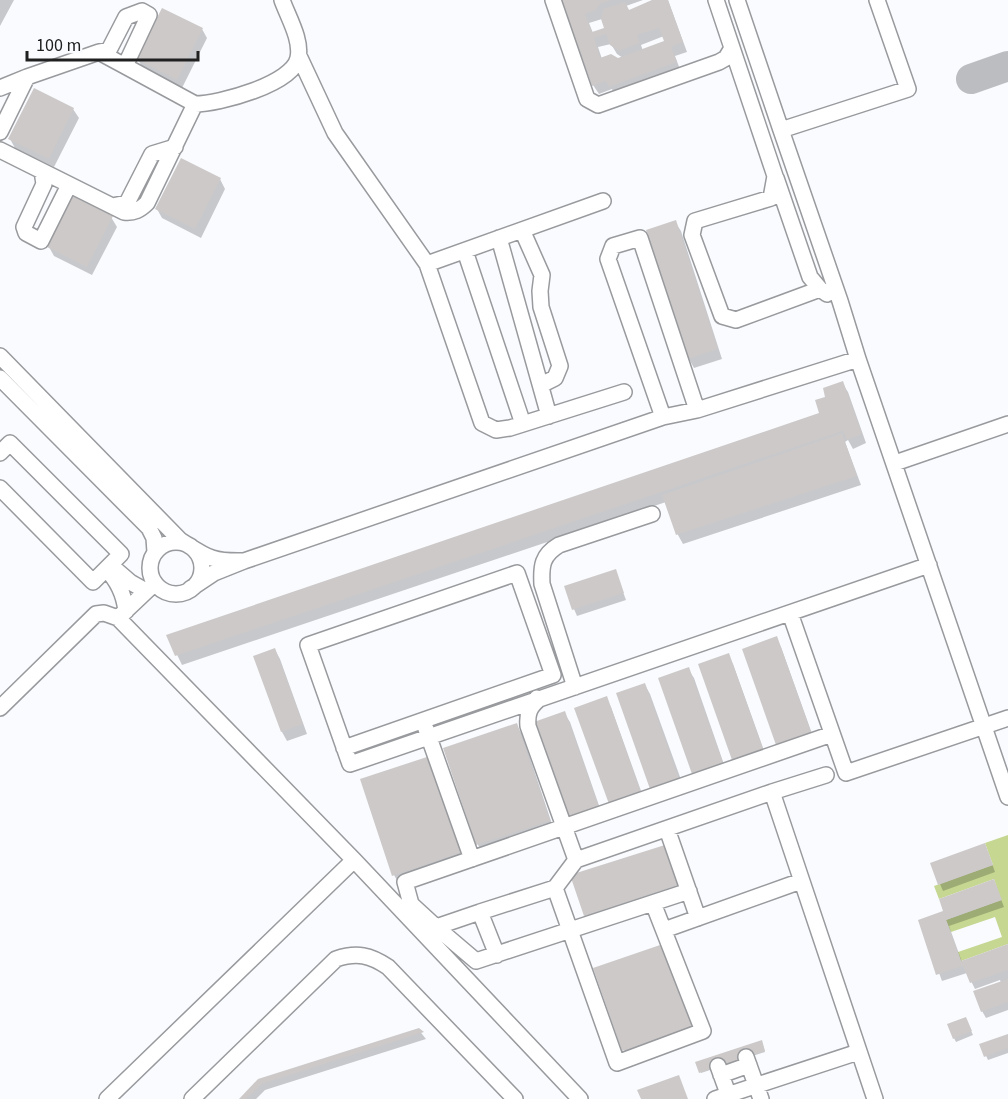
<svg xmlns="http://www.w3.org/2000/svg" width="1008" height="1099" font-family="'Source Sans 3',sans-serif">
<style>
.green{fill:#c5d791}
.shadow{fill:#0003;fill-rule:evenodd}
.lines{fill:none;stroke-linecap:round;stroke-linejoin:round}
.taxiway{stroke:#bcbdc0;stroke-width:30}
.building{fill:#cdc9c9;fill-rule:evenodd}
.minor-casing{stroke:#989a9d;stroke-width:18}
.minor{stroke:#fff;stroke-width:15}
</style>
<rect width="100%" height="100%" fill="#f9fbfe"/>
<path class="green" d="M 1008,835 L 1008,944 L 961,961 L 958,952 L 1002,937 L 995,917 L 951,932 L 946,920 L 1001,900 L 994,879 L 939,899 L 934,886 L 993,865 L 985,843 Z"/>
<path class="shadow" d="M 0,0 L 14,0 L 0,26 Z
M 563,0 L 643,0 L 626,6 L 629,11 L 653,0 L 668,0 L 687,52 L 675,56 L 681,72 L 615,96 L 612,89 L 599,94 L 593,85 ZM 602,19 L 606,28 L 593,33 L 589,23 ZM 664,36 L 666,42 L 643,51 L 641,45 ZM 611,44 L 617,54 L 623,58 L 602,59 L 598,47 Z
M 202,29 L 207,38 L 182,88 L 143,69 L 138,59 Z
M 73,109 L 79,118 L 54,167 L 15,148 L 10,139 Z
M 220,179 L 225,189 L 201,238 L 162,218 L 157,209 Z
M 111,217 L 117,227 L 92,275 L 54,256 L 49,247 Z
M 675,222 L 681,231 L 722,359 L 694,368 L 689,359 Z
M 842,383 L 848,392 L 866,443 L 853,449 L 848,440 L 845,442 L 861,485 L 683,544 L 678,535 L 666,502 L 182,665 L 168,636 L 821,414 L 827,398 Z
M 615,570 L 626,600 L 577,616 L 574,609 Z
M 776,638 L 781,647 L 815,742 L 783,753 L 778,744 Z
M 275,650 L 280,659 L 307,734 L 287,741 L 282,732 L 255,657 Z
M 728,655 L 733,664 L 767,759 L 739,769 L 734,760 L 700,665 Z
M 688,669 L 694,678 L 727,773 L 699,783 L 694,774 L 660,679 Z
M 645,685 L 650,694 L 684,788 L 652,789 L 618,694 Z
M 606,698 L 611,707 L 645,802 L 616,812 Z
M 564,713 L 570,722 L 603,817 L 575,827 Z
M 516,725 L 522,734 L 554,830 L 483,854 L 478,845 L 445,749 Z
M 432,757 L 469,861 L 399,884 L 394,875 Z
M 667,845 L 682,888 L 587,919 L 585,915 Z
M 988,852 L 995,872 L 943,891 L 940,884 Z
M 994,881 L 1004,907 L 949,926 L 962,962 L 1008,945 L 1008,1010 L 986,1018 L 982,1011 L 1001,983 L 1000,980 L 975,989 L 967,973 L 942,981 L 920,921 L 945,912 Z
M 667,955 L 696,1036 L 629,1059 L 624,1050 Z
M 967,1022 L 973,1035 L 956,1042 L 954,1038 Z
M 418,1029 L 426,1039 L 265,1090 L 256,1099 L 241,1099 L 259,1081 Z
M 1008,1035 L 1008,1053 L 988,1060 L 981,1045 Z
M 762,1043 L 765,1052 L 701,1073 L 697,1063 Z"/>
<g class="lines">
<path class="taxiway" d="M 971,79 L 1008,66"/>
</g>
<path class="building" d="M 561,0 L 611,0 L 600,4 L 596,10 L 585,14 L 592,32 L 604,28 L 601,19 L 603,9 L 625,2 L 629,10 L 652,0 L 668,0 L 683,42 L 671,47 L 677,62 L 609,87 L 606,81 L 592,86 ZM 659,28 L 664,41 L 618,58 L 611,54 L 600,58 L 594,38 L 606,34 L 610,45 L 619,51 L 640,43 L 637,35 Z
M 162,8 L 203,28 L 177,80 L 136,59 Z
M 34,88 L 74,108 L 49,159 L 8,139 Z
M 181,158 L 221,178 L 195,229 L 155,209 Z
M 73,196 L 113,216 L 87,267 L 47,247 Z
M 676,220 L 718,349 L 688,359 L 646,230 Z
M 843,381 L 862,434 L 847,440 L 843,431 L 175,656 L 166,635 L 819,413 L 815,400 L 825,397 L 823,388 Z
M 842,433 L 857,476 L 676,535 L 662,495 Z
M 616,569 L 624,593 L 572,610 L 564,586 Z
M 777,636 L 811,732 L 776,745 L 742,649 Z
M 275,648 L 303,724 L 281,732 L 253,656 Z
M 729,653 L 763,749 L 732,760 L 698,664 Z
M 689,667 L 723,763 L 692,774 L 658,678 Z
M 645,683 L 679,779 L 650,789 L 616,693 Z
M 607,696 L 641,793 L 609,804 L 574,708 Z
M 565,711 L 599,807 L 568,818 L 534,722 Z
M 517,723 L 550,821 L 476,845 L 443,748 Z
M 433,755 L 465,851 L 392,876 L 360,779 Z
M 985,843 L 993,865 L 938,885 L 930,863 Z
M 668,844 L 681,884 L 584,916 L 570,875 Z
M 994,879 L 1002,900 L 946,920 L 961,961 L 1008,944 L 1008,970 L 970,983 L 963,966 L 936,975 L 918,920 L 943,911 L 939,899 Z
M 663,944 L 692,1027 L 622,1051 L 593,968 Z
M 1008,979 L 1008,1002 L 981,1012 L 973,991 Z
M 966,1017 L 972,1031 L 953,1039 L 947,1024 Z
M 419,1028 L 424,1032 L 262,1084 L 246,1099 L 239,1099 L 258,1079 Z
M 1008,1034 L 1008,1048 L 984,1057 L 979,1044 Z
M 762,1040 L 765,1051 L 699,1073 L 695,1062 Z
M 679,1075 L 688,1099 L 641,1099 L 637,1090 Z"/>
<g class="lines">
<defs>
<path id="minor" d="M 553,0 L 587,99 L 598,105 L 719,62 L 726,58 L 732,48
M 716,0 L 775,176 L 771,198 L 695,221 L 692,235 L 722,316 L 736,320 L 820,289
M 737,0 L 781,130
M 99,52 L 109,50 L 126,17 L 142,11 L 149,15 L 125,66 L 195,104 C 219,104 293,84 298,58 C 302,40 288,17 282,0
M 299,56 L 335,133 L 427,264 L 482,423 L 496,430 L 510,428 L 624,392
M 0,88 L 27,77
M 0,132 L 27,77 L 99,52 L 125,66
M 0,150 L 124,212 C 134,213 140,210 147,203 L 195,104
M 42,171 L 44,184 L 24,227 L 26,233 L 41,241 L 69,185
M 776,178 L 810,277 L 820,289 L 827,294
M 112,206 L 127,203 L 152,154 L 175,147
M 522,230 L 542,275 L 540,291 L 541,307 L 560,366 L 555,378 L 541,385
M 499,238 L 549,416
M 465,251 L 523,424
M 427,264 L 603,201
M 0,356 L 180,540 C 207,557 211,562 244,561 L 214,573 L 190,589
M 858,359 L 840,301 L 781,130 L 908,89 L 877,0
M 0,378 L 149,528 L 154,538 L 155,552
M 663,417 L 608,259 L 613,246 L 640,238 L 697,410
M 0,453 L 10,443 L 121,554 L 93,582 L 0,488
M 895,463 L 1008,424
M150 568a26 26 0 1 1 52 0a26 26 0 1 1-52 0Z
M 244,561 L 663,417 L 697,410 L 858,359 L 1008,797
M 106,569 C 118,581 124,594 126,611
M 115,569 L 130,582 L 146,591
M 790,613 L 846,773 L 1008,718
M 118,618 L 155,583
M 575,687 L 542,584 C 541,566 542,555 559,545 L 652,514
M 537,698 L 538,700 C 529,708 527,714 528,726 L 576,860 L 555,888 L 617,1063 L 703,1031 L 653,903
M 0,708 L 96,614 L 104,613 L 118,618 L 354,860 L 580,1099
M 426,729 L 472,859
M 344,748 L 553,675 L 517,573 L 308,645 L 350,764 L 929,565
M 826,775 L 772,792 L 875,1099
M 667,829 L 698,918
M 576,860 L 772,792
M 480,912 L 436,927 L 411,904 L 405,882 L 832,734
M 436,927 L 476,961 L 689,891
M 664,930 L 801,881
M 497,955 L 480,912 L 555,888
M 746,1057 L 761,1099
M 718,1066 L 730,1099
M 721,1075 L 749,1065
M 107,1099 L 354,860
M 192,1099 L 336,959 C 357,952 370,955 388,967 L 515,1099
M 715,1099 L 858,1052"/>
</defs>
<use href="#minor" class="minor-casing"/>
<use href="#minor" class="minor"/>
</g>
<path d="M27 51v9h171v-9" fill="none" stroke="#202021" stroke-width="3"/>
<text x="36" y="51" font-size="18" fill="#202021" stroke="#f9fbfe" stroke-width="4.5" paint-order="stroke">100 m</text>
</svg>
